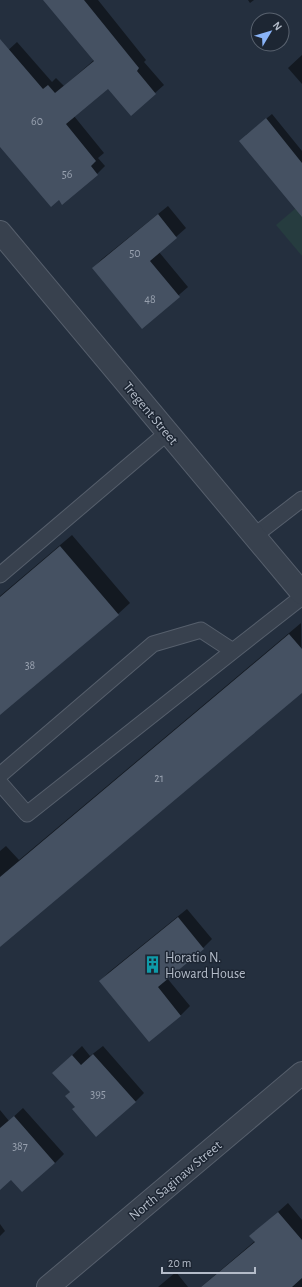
<svg xmlns="http://www.w3.org/2000/svg" width="302" height="1287" font-family="'Alegreya Sans',sans-serif">
<style>
.green{fill:#263c3f}
.shadow{fill:#0007}
.building{fill:#455162}
.lines{fill:none;stroke-linecap:round;stroke-linejoin:round}
.service-casing{stroke:#565f6c;stroke-width:17}
.minor-casing{stroke:#565f6c;stroke-width:24}
.tertiary-casing{stroke:#565f6c;stroke-width:24}
.service{stroke:#38414e;stroke-width:15}
.minor{stroke:#38414e;stroke-width:22}
.tertiary{stroke:#38414e;stroke-width:22}
.labels{text-anchor:middle;stroke-width:3;stroke-linejoin:round;paint-order:stroke}
.number-label{font-size:12px;fill:#98a1af}
.street-label{font-size:14px;fill:#b4bcc9;stroke:#1d2633}
.poi-label{font-size:14px;fill:#b4bcc9;stroke:#1d2633;text-anchor:start}
</style>
<rect width="100%" height="100%" fill="#242f3e"/>
<path class="green" d="M 302,203 L 302,256 L 276,225 Z"/>
<path class="shadow" d="M 62,0 L 98,0 L 146,60 L 144,62 L 164,85 L 131,114 L 108,88 L 74,116 L 104,153 L 98,158 L 105,166 L 97,174 L 59,199 L 0,144 L 0,51 L 3,55 L 17,42 L 52,82 L 56,78 L 64,86 L 94,60 Z
M 248,0 L 254,0 L 250,3 Z
M 302,55 L 302,84 L 288,68 Z
M 272,114 L 302,151 L 302,192 L 246,135 Z
M 168,206 L 186,228 L 159,252 L 188,287 L 142,327 L 93,268 L 102,259 Z
M 72,535 L 130,603 L 118,614 L 0,714 L 0,596 Z
M 301,623 L 302,692 L 0,946 L 0,851 L 6,846 L 19,860 Z
M 187,909 L 212,939 L 203,948 L 167,978 L 190,1006 L 181,1015 L 149,1041 L 100,981 L 109,972 Z
M 82,1046 L 90,1056 L 103,1046 L 144,1093 L 135,1102 L 76,1107 L 66,1096 L 71,1091 L 63,1064 Z
M 23,1108 L 64,1154 L 55,1163 L 11,1179 L 0,1189 L 0,1110 L 9,1121 Z
M 288,1203 L 302,1220 L 302,1287 L 201,1287 L 255,1241 L 251,1236 Z
M 0,1224 L 5,1231 L 0,1236 Z
M 176,1272 L 188,1287 L 158,1287 Z"/>
<path class="building" d="M 43,0 L 84,0 L 139,68 L 137,71 L 156,94 L 131,116 L 108,89 L 66,124 L 96,161 L 91,166 L 98,175 L 62,205 L 59,200 L 51,207 L 0,147 L 0,39 L 43,89 L 48,85 L 55,93 L 94,61 Z
M 266,118 L 302,163 L 302,217 L 239,141 Z
M 158,214 L 177,238 L 150,261 L 180,297 L 142,329 L 92,268 Z
M 60,546 L 119,615 L 0,715 L 0,597 Z
M 289,634 L 302,649 L 302,693 L 0,947 L 0,877 Z
M 178,917 L 204,949 L 158,987 L 181,1016 L 149,1042 L 99,981 Z
M 93,1054 L 136,1102 L 96,1137 L 72,1109 L 75,1107 L 65,1096 L 70,1092 L 52,1073 L 72,1055 L 81,1065 Z
M 14,1116 L 55,1163 L 22,1192 L 11,1180 L 0,1190 L 0,1128 Z
M 278,1212 L 302,1240 L 302,1278 L 292,1287 L 201,1287 L 255,1242 L 249,1236 Z"/>
<g class="lines">
<defs>
<path id="service" d="M 254,536 L 302,499
M 0,575 L 167,433
M 0,775 L 153,644 L 201,630 L 233,651 L 302,597
M 0,783 L 27,814 L 233,651"/>
<path id="minor" d="M 0,232 L 302,593"/>
<path id="tertiary" d="M 48,1287 L 302,1073"/>
</defs>
<use href="#service" class="service-casing"/>
<use href="#minor" class="minor-casing"/>
<use href="#tertiary" class="tertiary-casing"/>
<use href="#service" class="service"/>
<use href="#minor" class="minor"/>
<use href="#tertiary" class="tertiary"/>
</g>
<defs>
<symbol id="building-bare" viewBox="-9 -9 18 18"><path d="M-4-6H4V6H1V3H-1V6H-4ZM-2.5-4.3h1.7v1.8h-1.7ZM.8-4.3h1.7v1.8H.8ZM-2.5-1h1.7V.8h-1.7ZM.8-1h1.7V.8H.8Z" fill="#0f9aa8" stroke="#1d2633" stroke-width="2.5" paint-order="stroke"/></symbol>
</defs>
<g fill-rule="evenodd">
<use href="#building-bare" x="140" y="952" width="25" height="25"/>
</g>
<g class="labels">
<g class="number-label">
<text x="37" y="125">60</text>
<text x="67" y="178">56</text>
<text x="135" y="257">50</text>
<text x="150" y="303">48</text>
<text x="30" y="669">38</text>
<text x="159" y="782">21</text>
<text x="98" y="1098">395</text>
<text x="20" y="1150">387</text>
</g>
<g class="street-label">
<text transform="translate(151 413) rotate(50)" y="5">Tregent Street</text>
<text transform="translate(175 1180) rotate(-40)" y="5">North Saginaw Street</text>
</g>
<g class="poi-label">
<text x="165" y="962">Horatio N.<tspan x="165" dy="16">Howard House</tspan></text>
</g>
</g>
<g transform="translate(270 32) rotate(52)"><circle r="19" fill="#1d2633" stroke="#59626f"/>
<path d="M0-3L7 15L0 10L-7 15Z" fill="#8ab4f8"/>
<text y="-6" font-size="11" font-weight="bold" text-anchor="middle" fill="#b4bcc9">N</text>
</g>
<path d="M162 1267v6h93v-6" fill="none" stroke="#b4bcc9" stroke-width="2"/>
<text x="168" y="1267" font-size="12" fill="#b4bcc9" stroke="#1d2633" stroke-width="3" paint-order="stroke">20 m</text>
</svg>
